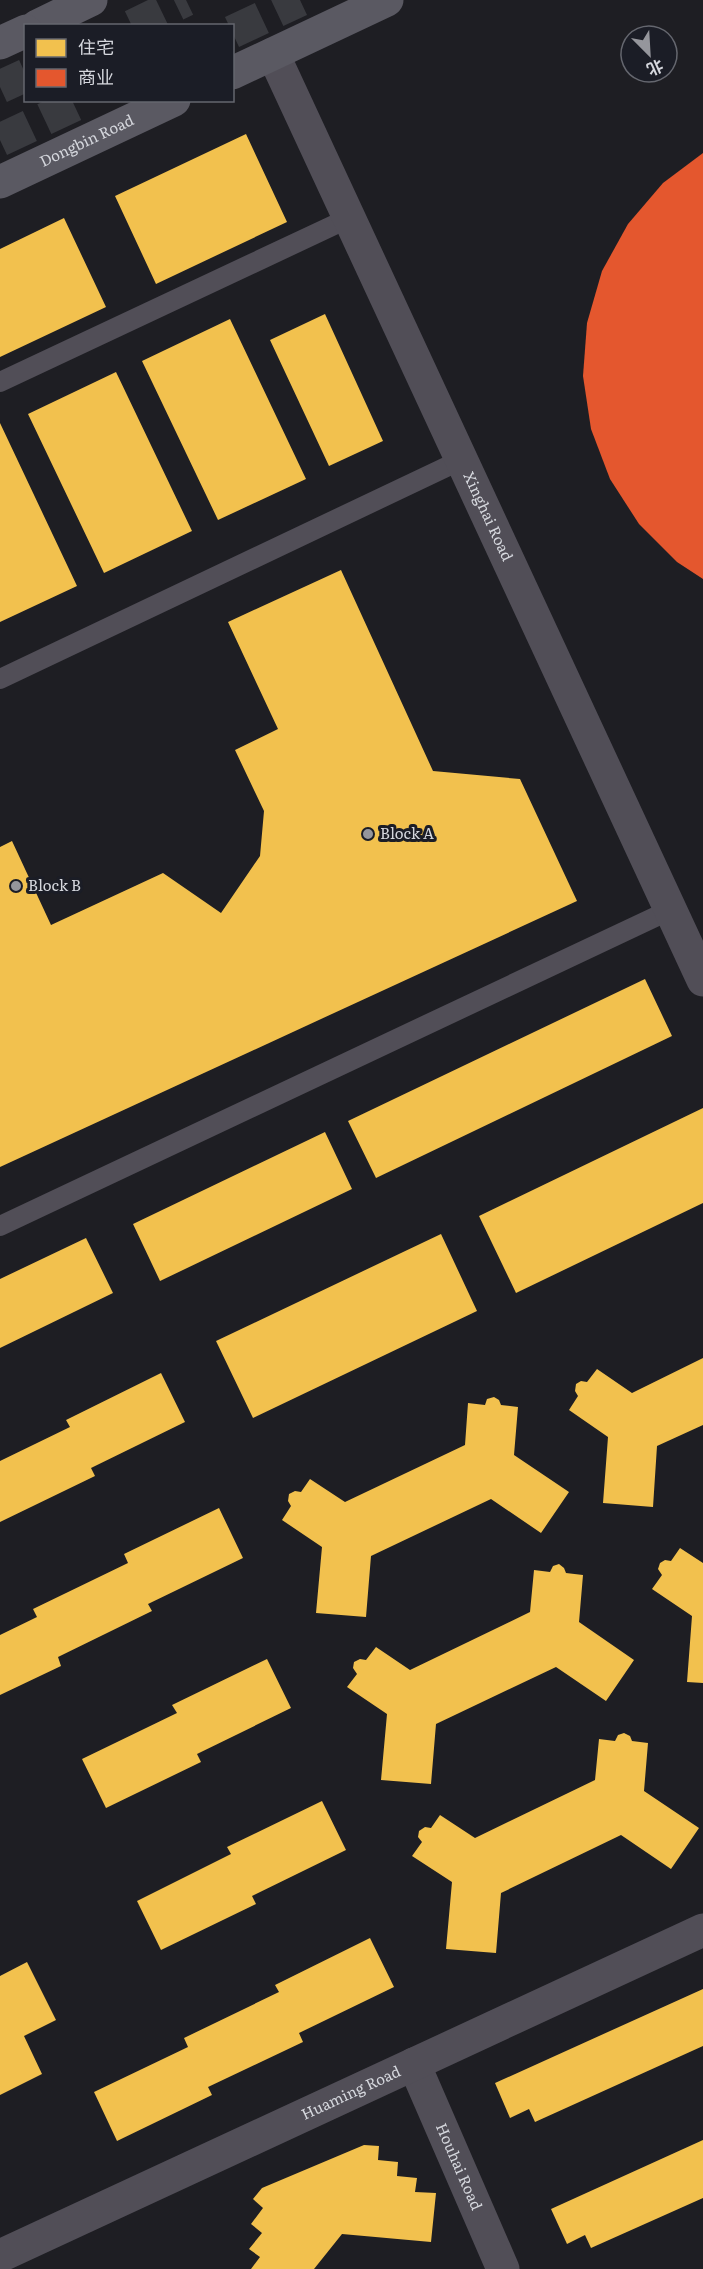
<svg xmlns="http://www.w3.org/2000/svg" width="703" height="2269" font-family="Literata,'Noto Sans SC',serif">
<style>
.homes{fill:#f2c14e}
.shops{fill:#e4572e}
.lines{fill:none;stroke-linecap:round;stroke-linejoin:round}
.highway-tunnel{stroke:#393a3f;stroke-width:33;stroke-dasharray:33 16;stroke-linecap:butt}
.lane{stroke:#514e57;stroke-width:20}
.street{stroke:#514e57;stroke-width:33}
.primary{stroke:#5a5962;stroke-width:33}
.poi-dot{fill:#95969c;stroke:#1b1d26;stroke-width:2}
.labels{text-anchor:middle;stroke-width:6;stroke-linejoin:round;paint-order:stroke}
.street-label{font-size:15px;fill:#d5d7dd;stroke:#1b1d26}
.poi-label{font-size:15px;fill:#d5d7dd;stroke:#1b1d26;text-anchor:start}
</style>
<rect width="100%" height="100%" fill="#1e1e23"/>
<path class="homes" d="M 246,134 L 287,222 L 156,284 L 115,196 Z
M 64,218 L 106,307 L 0,357 L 0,249 Z
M 325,314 L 383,441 L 329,466 L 270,340 Z
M 230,319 L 306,479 L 218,520 L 142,361 Z
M 116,372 L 192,531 L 104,573 L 28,414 Z
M 0,423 L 77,586 L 0,622 Z
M 341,570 L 433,771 L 520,779 L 577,901 L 0,1167 L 0,847 L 12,841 L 51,925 L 163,873 L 221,913 L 260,856 L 264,811 L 235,750 L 278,729 L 228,622 Z
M 645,979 L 672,1036 L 376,1178 L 348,1121 Z
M 703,1108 L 703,1203 L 516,1293 L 479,1216 Z
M 325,1132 L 352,1189 L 160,1281 L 133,1224 Z
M 441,1234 L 477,1311 L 253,1418 L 216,1341 Z
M 86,1238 L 113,1293 L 0,1348 L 0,1279 Z
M 703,1358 L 703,1425 L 657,1446 L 653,1507 L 603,1503 L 608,1437 L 569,1410 L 578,1396 L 575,1391 L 576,1384 L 581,1381 L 587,1382 L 597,1369 L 632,1393 Z
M 161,1373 L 185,1422 L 91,1468 L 95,1476 L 0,1522 L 0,1461 L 70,1427 L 66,1420 Z
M 494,1397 L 499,1400 L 501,1405 L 518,1407 L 514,1455 L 569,1492 L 541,1533 L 491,1499 L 371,1556 L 366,1617 L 316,1613 L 322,1547 L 282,1520 L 291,1506 L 288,1501 L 289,1494 L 295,1491 L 301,1492 L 310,1479 L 345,1502 L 465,1445 L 468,1403 L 485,1405 L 487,1399 Z
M 219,1508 L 243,1558 L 148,1604 L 152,1611 L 58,1657 L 61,1666 L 0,1695 L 0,1635 L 37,1617 L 33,1609 L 128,1563 L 124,1554 Z
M 680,1548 L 703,1563 L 703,1683 L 687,1682 L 692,1616 L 652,1589 L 662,1575 L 658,1569 L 660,1563 L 665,1560 L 671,1561 Z
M 559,1564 L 564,1568 L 566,1573 L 583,1575 L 579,1622 L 634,1660 L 606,1701 L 556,1667 L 436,1724 L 431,1784 L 381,1780 L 387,1714 L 347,1687 L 357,1674 L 353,1668 L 354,1662 L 360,1659 L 366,1660 L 376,1647 L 410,1670 L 530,1612 L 534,1570 L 550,1572 L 553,1566 Z
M 267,1659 L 291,1708 L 197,1754 L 201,1762 L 106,1808 L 82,1759 L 177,1713 L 172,1705 Z
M 624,1733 L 630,1736 L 632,1741 L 648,1743 L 644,1791 L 699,1828 L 671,1869 L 621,1835 L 501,1893 L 496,1953 L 446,1949 L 452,1882 L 412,1856 L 422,1842 L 418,1837 L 419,1831 L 425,1827 L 431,1828 L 440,1815 L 475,1838 L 595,1780 L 599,1739 L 615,1741 L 618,1735 Z
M 322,1801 L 346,1850 L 252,1896 L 256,1904 L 161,1950 L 137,1901 L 231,1854 L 227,1847 Z
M 370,1938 L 394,1987 L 299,2033 L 303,2042 L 208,2087 L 212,2095 L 117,2141 L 94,2092 L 188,2047 L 184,2038 L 279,1992 L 275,1985 Z
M 27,1962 L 56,2020 L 24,2036 L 42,2074 L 0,2095 L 0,1976 Z
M 703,1989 L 703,2046 L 535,2122 L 529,2109 L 510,2118 L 495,2083 Z
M 703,2140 L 703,2198 L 591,2248 L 585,2235 L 567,2244 L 551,2209 Z
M 364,2145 L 379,2146 L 378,2160 L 398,2162 L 397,2176 L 417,2178 L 415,2192 L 436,2193 L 431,2242 L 342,2234 L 314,2269 L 251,2269 L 260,2257 L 249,2249 L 262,2233 L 251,2224 L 263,2208 L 253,2199 L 262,2188 Z"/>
<path class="shops" d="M 703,153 L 703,579 L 677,562 L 639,524 L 610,479 L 591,429 L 583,376 L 587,323 L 602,271 L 628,224 L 663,183 Z"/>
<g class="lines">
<path class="highway-tunnel" d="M 132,26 L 186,0
M 232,32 L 300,0
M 0,87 L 26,75
M 0,140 L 85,100"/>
<path class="lane" d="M 0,382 L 349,218
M 0,679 L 461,460
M 0,1226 L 670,910"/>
<g class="street">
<path id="s1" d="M 273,54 L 703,980"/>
<path id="s2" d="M 414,2064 L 503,2269"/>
<path id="s3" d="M 0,2256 L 703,1930"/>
</g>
<g class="primary">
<path d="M 37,26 L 91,0"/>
<path d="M 0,43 L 26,31"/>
<path d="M 232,73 L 387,0"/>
<path id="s4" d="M 0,182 L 174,100"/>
</g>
</g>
<g class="poi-dot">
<circle cx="368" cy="834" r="6"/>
<circle cx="16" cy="886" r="6"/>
</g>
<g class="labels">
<g class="street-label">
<text dy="5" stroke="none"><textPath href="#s4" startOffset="96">Dongbin Road</textPath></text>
<text dy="5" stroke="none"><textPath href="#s1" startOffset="510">Xinghai Road</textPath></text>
<text dy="5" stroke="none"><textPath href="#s3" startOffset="387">Huaming Road</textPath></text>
<text dy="5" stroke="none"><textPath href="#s2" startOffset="112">Houhai Road</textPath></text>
</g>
<g class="poi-label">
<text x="380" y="839">Block A</text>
<text x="28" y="891">Block B</text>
</g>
</g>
<rect x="24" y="24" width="210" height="78" fill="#1b1d26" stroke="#65676f" stroke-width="1.5"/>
<rect x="36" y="39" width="30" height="18" fill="#f2c14e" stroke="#65676f" stroke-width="1.5"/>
<text x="78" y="54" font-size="18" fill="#d5d7dd">住宅</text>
<rect x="36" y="69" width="30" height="18" fill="#e4572e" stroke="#65676f" stroke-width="1.5"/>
<text x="78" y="84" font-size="18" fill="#d5d7dd">商业</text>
<g transform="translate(649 54) rotate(156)"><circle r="28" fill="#1b1d26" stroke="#65676f" stroke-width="1.5"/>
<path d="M0-4.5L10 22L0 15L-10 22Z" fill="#95969c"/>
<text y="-9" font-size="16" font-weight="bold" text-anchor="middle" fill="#d5d7dd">北</text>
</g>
</svg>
